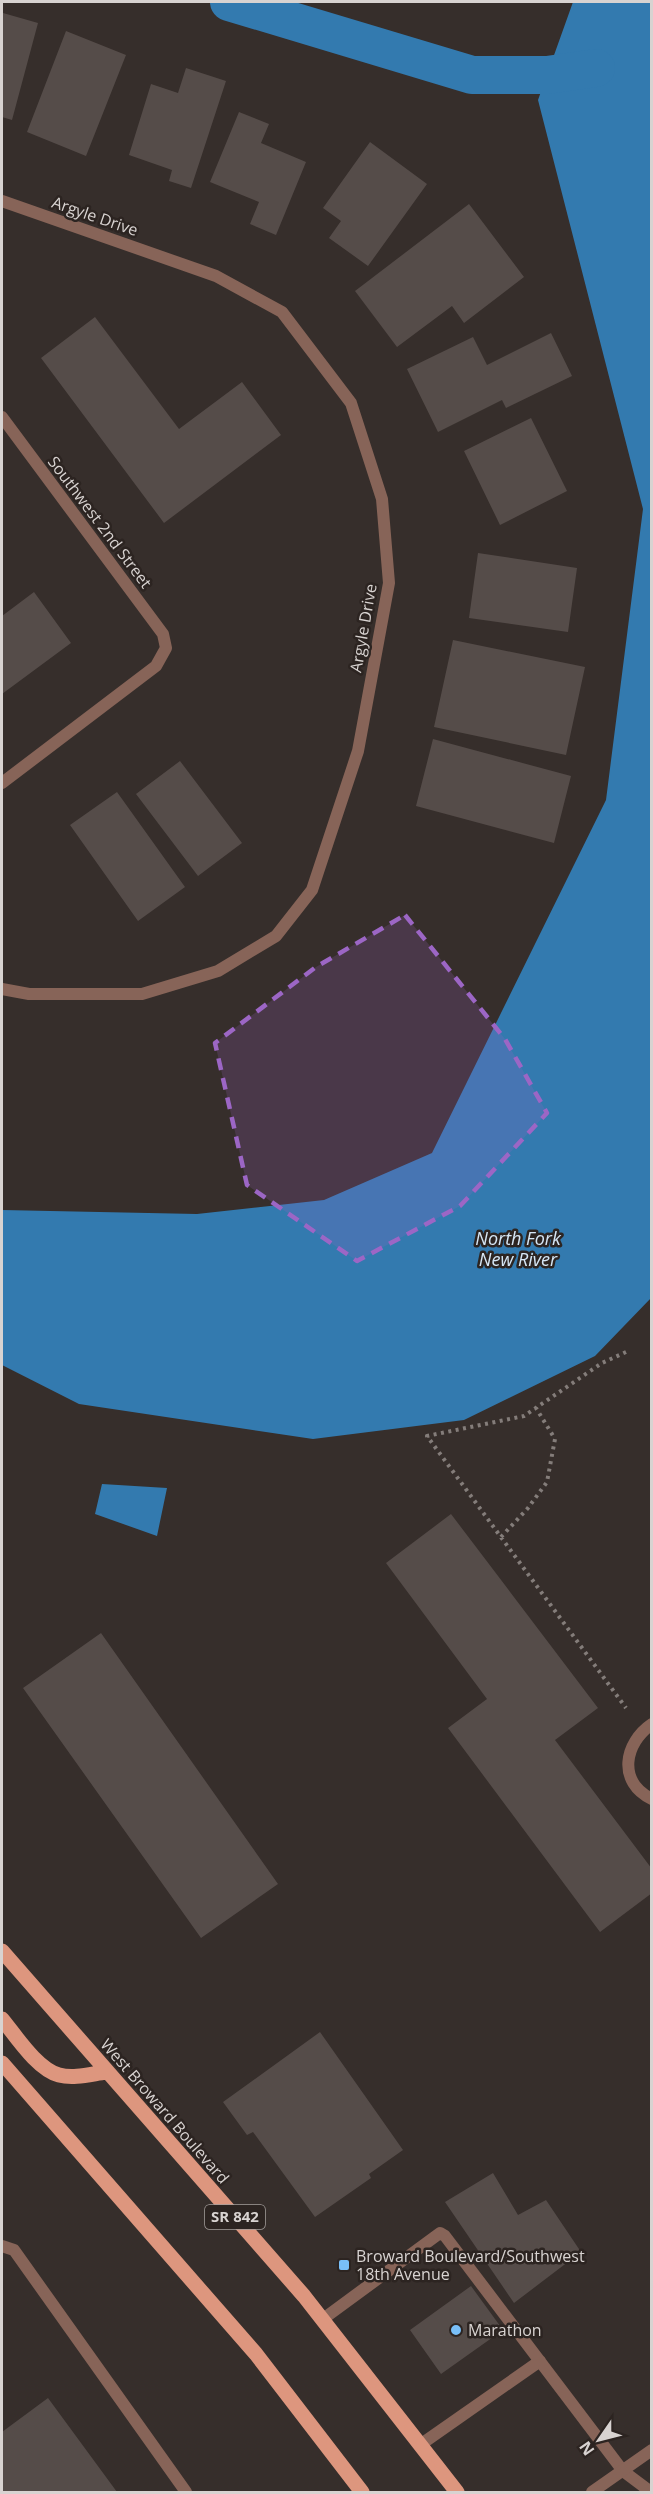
<svg xmlns="http://www.w3.org/2000/svg" width="653" height="2494" font-family="'Open Sans',sans-serif">
<style>
.water{fill:#337aaf}
.lines{fill:none;stroke-linecap:round;stroke-linejoin:round}
.canal{stroke:#337aaf;stroke-width:38}
.building{fill:#554c49}
.path{stroke:#847d7a;stroke-width:4;stroke-dasharray:3 4.5;stroke-linecap:butt}
.service{stroke:#876458;stroke-width:12}
.minor{stroke:#876458;stroke-width:12}
.primary{stroke:#dd967e;stroke-width:15}
.marked{fill:#9c66c5;fill-opacity:0.2;stroke:#9c66c5;stroke-width:4.5;stroke-dasharray:12 8;stroke-linejoin:round}
.poi-dot{fill:#79bff8;stroke:#2c2421;stroke-width:2}
.labels{text-anchor:middle;stroke-width:5;stroke-linejoin:round;paint-order:stroke}
.shield{fill:#2c2421;stroke:#a49e9c;stroke-width:1.5}
.shield-label{font-size:15px;font-weight:bold;fill:#d8d3d1}
.street-label{font-size:16px;fill:#d8d3d1;stroke:#2c2421}
.poi-label{font-size:16px;fill:#d8d3d1;stroke:#2c2421;text-anchor:start}
.water-label{font-size:18px;font-style:italic;fill:#d6e7f6;stroke:#2c2421}
</style>
<rect width="100%" height="100%" fill="#362e2b"/>
<path class="water" d="M 573,2 L 651,2 L 651,1298 L 595,1356 L 464,1420 L 313,1439 L 79,1404 L 2,1365 L 2,1210 L 197,1214 L 324,1200 L 432,1153 L 606,800 L 643,509 L 538,100 Z
M 102,1484 L 167,1488 L 157,1536 L 95,1514 Z"/>
<g class="lines">
<path class="canal" d="M 229,2 L 472,75 L 547,75 L 596,68"/>
</g>
<path class="building" d="M 3,13 L 38,23 L 12,120 L 2,117 Z
M 66,31 L 126,55 L 86,156 L 27,132 Z
M 186,68 L 226,81 L 191,188 L 169,181 L 172,170 L 129,155 L 151,84 L 178,93 Z
M 239,112 L 269,124 L 261,143 L 306,162 L 276,235 L 250,224 L 259,202 L 210,182 Z
M 370,142 L 427,184 L 368,266 L 329,238 L 341,221 L 323,208 Z
M 469,204 L 524,277 L 464,323 L 452,306 L 397,347 L 355,291 Z
M 95,317 L 179,429 L 242,382 L 281,435 L 164,523 L 41,358 Z
M 551,333 L 572,376 L 506,408 L 502,400 L 438,432 L 407,369 L 473,337 L 487,365 Z
M 531,418 L 567,491 L 500,525 L 464,451 Z
M 478,553 L 577,568 L 568,632 L 469,618 Z
M 34,592 L 71,643 L 2,694 L 2,616 Z
M 453,640 L 585,667 L 566,755 L 434,727 Z
M 433,739 L 571,776 L 554,843 L 416,806 Z
M 180,761 L 242,843 L 198,876 L 136,794 Z
M 117,792 L 185,887 L 138,921 L 70,825 Z
M 451,1514 L 598,1708 L 555,1740 L 652,1869 L 652,1893 L 600,1932 L 448,1728 L 487,1699 L 386,1563 Z
M 101,1633 L 278,1884 L 201,1938 L 23,1688 Z
M 320,2032 L 403,2150 L 369,2174 L 371,2178 L 315,2217 L 253,2132 L 247,2135 L 223,2102 Z
M 493,2173 L 518,2215 L 546,2200 L 581,2252 L 514,2303 L 445,2202 Z
M 471,2286 L 503,2330 L 441,2374 L 410,2330 Z
M 48,2398 L 117,2492 L 2,2492 L 2,2432 Z"/>
<g class="lines">
<path class="path" d="M 626,1352 L 602,1363 L 524,1416 L 427,1436 L 626,1708
M 501,1537 L 528,1508 L 547,1482 L 555,1439 L 536,1408"/>
<path class="service" d="M 652,1724 C 624,1743 617,1782 652,1799
M 2,2246 L 14,2250 L 186,2492
M 323,2319 L 440,2233 L 445,2236 L 623,2471 L 651,2492
M 420,2445 L 540,2361"/>
<path class="minor" d="M 2,201 L 216,276 L 282,312 L 351,403 L 382,499 L 389,583 L 358,751 L 312,890 L 276,936 L 218,971 L 142,994 L 29,994 L 2,989
M 2,417 L 163,634 L 166,648 L 156,666 L 2,783
M 592,2492 L 652,2450"/>
<path class="primary" d="M 2,1951 L 304,2296 L 457,2492
M 2,2019 C 16,2036 37,2069 59,2075 C 74,2079 91,2074 106,2072
M 2,2063 L 256,2354 L 362,2492"/>
</g>
<path class="marked" d="M 405,915 L 505,1039 L 547,1113 L 460,1206 L 357,1261 L 247,1185 L 215,1043 L 316,967 Z"/>
<g class="poi-dot">
<rect x="338" y="2259" width="12" height="12" rx="3"/>
<circle cx="456" cy="2330" r="6"/>
</g>
<g class="labels">
<rect class="shield" x="205" y="2205" width="60" height="24" rx="4.5"/>
<g class="shield-label">
<text x="235" y="2222">SR 842</text>
</g>
<g class="street-label">
<text transform="translate(95 216) rotate(19)" y="6">Argyle Drive</text>
<text transform="translate(100 522) rotate(53)" y="6">Southwest 2nd Street</text>
<text transform="translate(363 628) rotate(-80)" y="6">Argyle Drive</text>
<text transform="translate(165 2111) rotate(49)" y="6">West Broward Boulevard</text>
</g>
<g class="poi-label">
<text x="356" y="2262">Broward Boulevard/Southwest<tspan x="356" dy="18">18th Avenue</tspan></text>
<text x="468" y="2336">Marathon</text>
</g>
<g class="water-label">
<text x="518" y="1245">North Fork<tspan x="518" dy="21">New River</tspan></text>
</g>
</g>
<rect width="653" height="2494" fill="none" stroke="#d8d3d1" stroke-width="6"/>
<g transform="translate(599 2440) rotate(235)" stroke="#2c2421" stroke-width="4.5" paint-order="stroke">
<path d="M0-4.5L10 22L0 15L-10 22Z" fill="#d8d3d1"/>
<text y="-9" font-size="16" font-weight="bold" text-anchor="middle" fill="#d8d3d1">N</text>
</g>
</svg>
